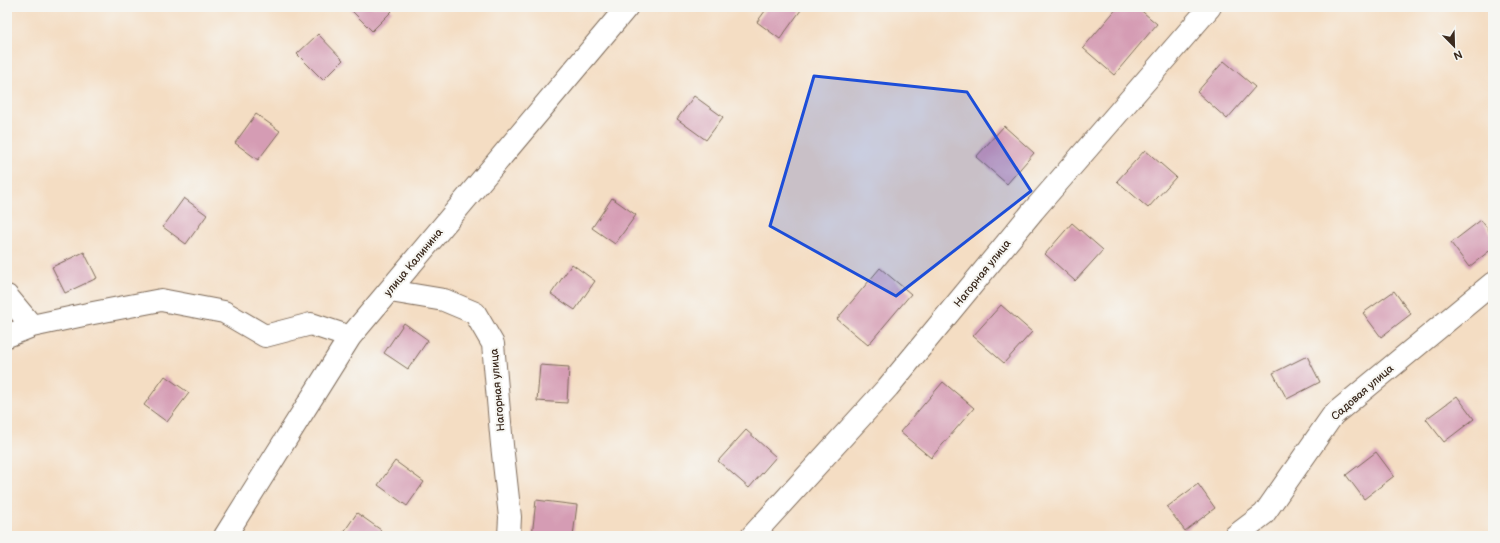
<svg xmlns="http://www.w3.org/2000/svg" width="1500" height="543" font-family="'Balsamiq Sans',sans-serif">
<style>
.building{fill:#d59cb4}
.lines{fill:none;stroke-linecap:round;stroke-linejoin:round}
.minor-casing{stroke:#7c6958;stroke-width:24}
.minor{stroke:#fff;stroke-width:22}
.marked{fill:#1d4ed8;fill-opacity:0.2;stroke:#1d4ed8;stroke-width:3;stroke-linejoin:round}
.labels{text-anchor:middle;stroke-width:4;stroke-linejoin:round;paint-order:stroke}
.street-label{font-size:11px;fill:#3b2a1e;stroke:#f6f6f2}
</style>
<rect width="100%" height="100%" fill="#f6f6f2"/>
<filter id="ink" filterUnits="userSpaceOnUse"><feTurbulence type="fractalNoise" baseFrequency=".025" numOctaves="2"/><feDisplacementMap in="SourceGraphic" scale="8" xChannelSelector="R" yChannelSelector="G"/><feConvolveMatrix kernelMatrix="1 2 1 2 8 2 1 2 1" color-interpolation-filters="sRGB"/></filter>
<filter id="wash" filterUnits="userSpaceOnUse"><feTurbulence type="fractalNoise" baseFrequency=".012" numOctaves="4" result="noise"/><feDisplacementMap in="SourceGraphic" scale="16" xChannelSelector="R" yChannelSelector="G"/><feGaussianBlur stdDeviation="0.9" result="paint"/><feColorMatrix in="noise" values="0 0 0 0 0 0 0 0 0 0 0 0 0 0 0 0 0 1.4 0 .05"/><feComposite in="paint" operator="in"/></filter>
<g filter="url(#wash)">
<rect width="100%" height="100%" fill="#f4ddc3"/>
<g id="blocks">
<path class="building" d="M 348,7 L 389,7 L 392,11 L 372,31 Z
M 768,7 L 797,7 L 801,10 L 780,39 L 757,22 Z
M 1118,7 L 1137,7 L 1157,24 L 1114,75 L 1083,48 Z
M 318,34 L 343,60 L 323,80 L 297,54 Z
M 1224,61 L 1255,87 L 1227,119 L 1197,92 Z
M 694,96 L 723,117 L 706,140 L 677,119 Z
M 256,114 L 280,131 L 258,160 L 235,143 Z
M 1004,126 L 1034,153 L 1007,184 L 976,157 Z
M 1145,150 L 1176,177 L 1148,208 L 1117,181 Z
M 184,198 L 207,215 L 186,244 L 163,227 Z
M 612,198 L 636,215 L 615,244 L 592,228 Z
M 1481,220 L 1493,236 L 1493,248 L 1469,267 L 1451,243 Z
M 1072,223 L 1103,250 L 1075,281 L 1045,254 Z
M 84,252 L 97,278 L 65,293 L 52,267 Z
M 572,264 L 595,281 L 575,310 L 551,294 Z
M 880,268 L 911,294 L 868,345 L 837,319 Z
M 1394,291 L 1411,314 L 1381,337 L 1363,313 Z
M 1001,305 L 1032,332 L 1004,363 L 973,336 Z
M 404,323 L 428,340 L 408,369 L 384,353 Z
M 1307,356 L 1320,382 L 1287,399 L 1273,373 Z
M 540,365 L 569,367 L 567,403 L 537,401 Z
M 165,376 L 189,393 L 167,422 L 144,405 Z
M 943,382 L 974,408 L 931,458 L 900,432 Z
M 1457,396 L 1474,419 L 1444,442 L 1426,419 Z
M 746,430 L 776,457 L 749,488 L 718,461 Z
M 1376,452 L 1394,476 L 1364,499 L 1346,475 Z
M 395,461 L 424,482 L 407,506 L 378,485 Z
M 1198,484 L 1215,508 L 1185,531 L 1167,507 Z
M 536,500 L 577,505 L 573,536 L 532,536 Z
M 357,513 L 381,530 L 377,536 L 341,536 Z"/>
</g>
</g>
<g filter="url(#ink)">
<use href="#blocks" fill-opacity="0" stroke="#7c6958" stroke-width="1"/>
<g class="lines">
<defs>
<path id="minor" d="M 390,291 L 444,300 L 475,313 L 493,344 L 502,445 L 510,517 L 509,536
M 7,296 L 32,326 L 7,336
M 32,326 L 88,314 L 161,300 L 224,312 L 265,336 L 311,324 L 350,337
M 225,536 L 350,337 L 627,7
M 752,536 L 888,387 L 1033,211 L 1210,7
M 1235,536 L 1264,514 L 1333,415 L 1493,283"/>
</defs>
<use href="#minor" class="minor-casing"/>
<use href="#minor" class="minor"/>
</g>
</g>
<path class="marked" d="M 814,76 L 967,92 L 1031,191 L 896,296 L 770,226 Z"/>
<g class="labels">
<g class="street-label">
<text transform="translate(413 262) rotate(-50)" y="4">улица Калинина</text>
<text transform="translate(982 273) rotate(-51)" y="4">Нагорная улица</text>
<text transform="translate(497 390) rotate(-95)" y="4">Нагорная улица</text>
<text transform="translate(1362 392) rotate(-41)" y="4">Садовая улица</text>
</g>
</g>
<rect width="1500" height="543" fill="none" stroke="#f6f6f2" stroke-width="24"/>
<g transform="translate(1454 46) rotate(157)" stroke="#f6f6f2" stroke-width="3" paint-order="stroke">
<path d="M0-3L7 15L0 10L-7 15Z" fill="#3b2a1e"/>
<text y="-6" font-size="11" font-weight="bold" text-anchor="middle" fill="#3b2a1e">N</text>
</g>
</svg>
